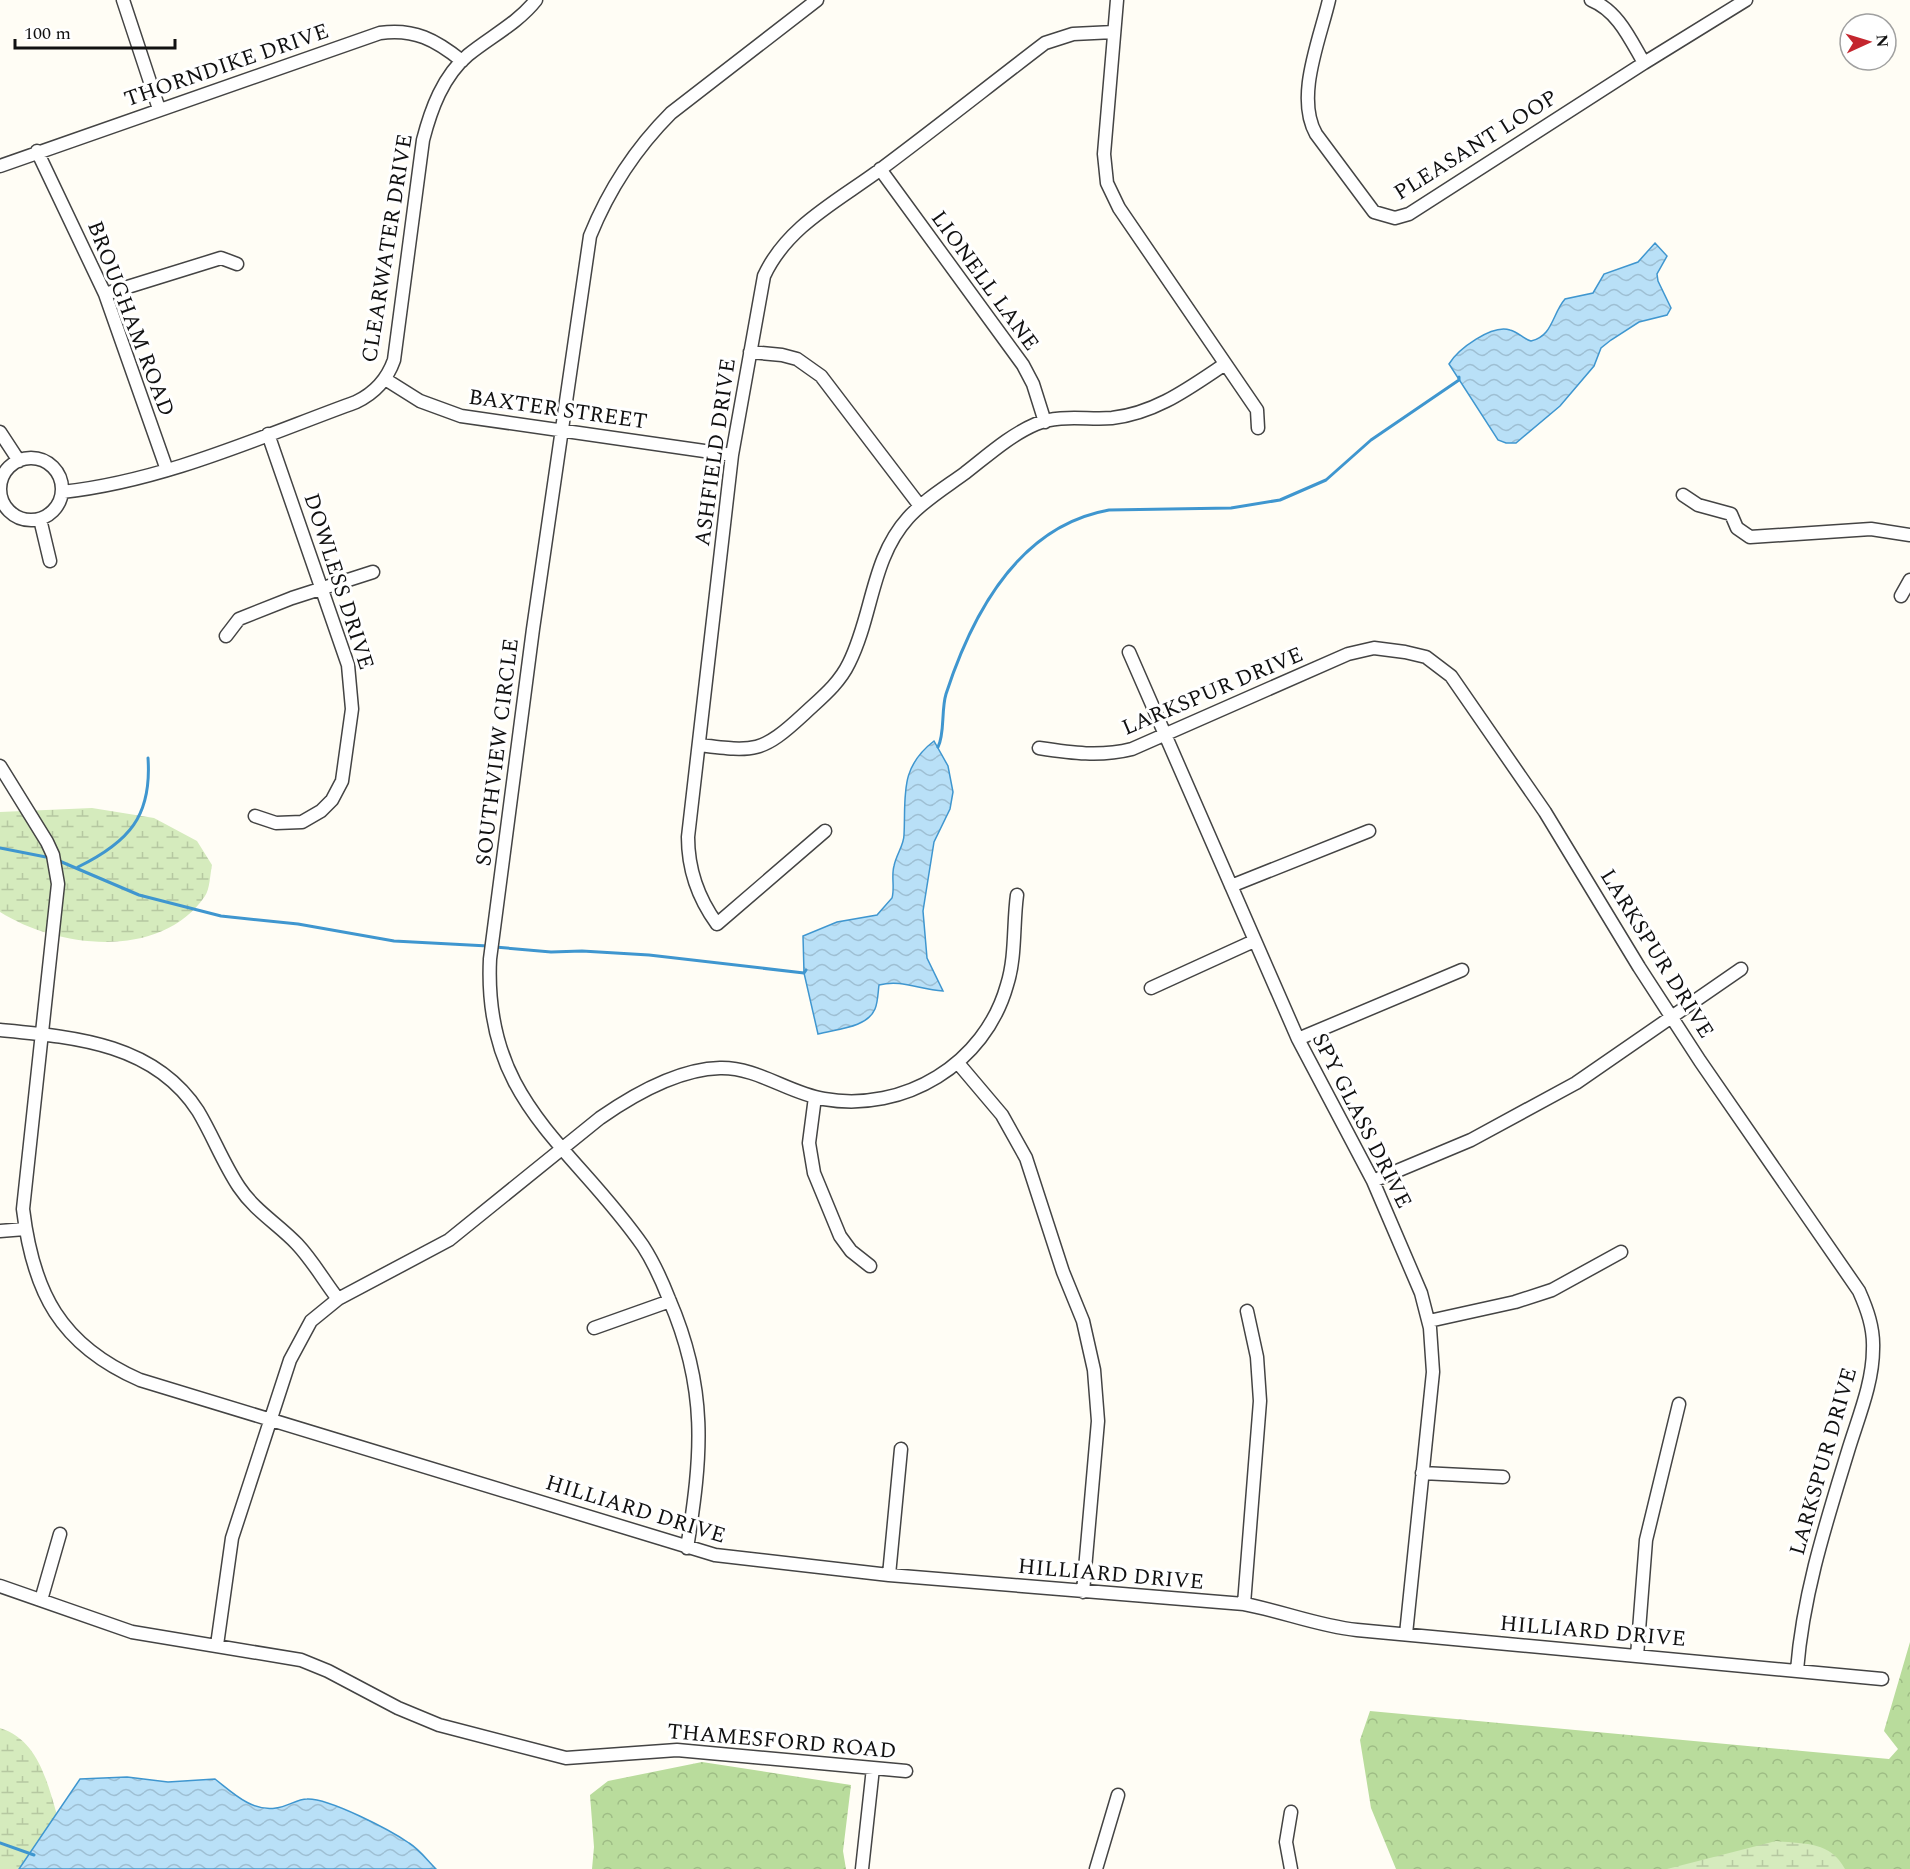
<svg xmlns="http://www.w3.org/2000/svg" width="1910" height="1869" font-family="Spectral,serif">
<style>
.forest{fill:url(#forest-crowns)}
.wetland{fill:url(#wetland-marsh)}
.water{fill:url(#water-waves);stroke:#3f96cf;stroke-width:1.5}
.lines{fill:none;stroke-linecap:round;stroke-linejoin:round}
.stream{stroke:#3f96cf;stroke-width:3}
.minor-casing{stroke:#444;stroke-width:15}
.minor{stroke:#fff;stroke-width:12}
.labels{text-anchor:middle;stroke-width:6;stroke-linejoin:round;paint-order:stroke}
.street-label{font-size:22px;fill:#111;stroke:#fff}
</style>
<defs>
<pattern id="forest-crowns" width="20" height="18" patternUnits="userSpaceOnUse" patternTransform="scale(1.5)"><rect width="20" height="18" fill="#b9dc9c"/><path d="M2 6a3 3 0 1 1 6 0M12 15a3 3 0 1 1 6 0" fill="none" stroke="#9ebc85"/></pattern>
<pattern id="wetland-marsh" width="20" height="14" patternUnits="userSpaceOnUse" patternTransform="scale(1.5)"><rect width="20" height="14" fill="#d5ebbd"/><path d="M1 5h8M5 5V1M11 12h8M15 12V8" fill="none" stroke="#b6c8a1"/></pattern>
<pattern id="water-waves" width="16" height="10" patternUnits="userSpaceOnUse" patternTransform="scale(1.5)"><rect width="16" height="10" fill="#b9e0f7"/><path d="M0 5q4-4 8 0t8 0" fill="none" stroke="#9ebfd3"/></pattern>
</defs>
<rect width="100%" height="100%" fill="#fffdf5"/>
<path class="forest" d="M 1910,1642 L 1910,1869 L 1396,1869 L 1371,1808 L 1360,1740 L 1370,1711 L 1889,1759 L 1898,1749 L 1884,1731 Z
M 702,1762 L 851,1785 L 843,1851 L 846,1869 L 592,1869 L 594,1847 L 590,1795 L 608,1781 Z"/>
<path class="wetland" d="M 92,808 L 154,818 L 197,841 L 212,865 C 210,874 210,889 205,896 C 161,961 57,948 0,912 L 0,812 Z
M 0,1728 C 38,1740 47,1781 57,1815 L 19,1869 L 0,1869 Z
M 1776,1841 C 1805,1844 1830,1841 1845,1869 L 1667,1869 Z"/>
<path class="water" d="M 1655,243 L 1667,256 L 1657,274 L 1658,281 L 1671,308 L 1667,315 L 1639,322 L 1611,340 L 1601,348 L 1594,366 L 1560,406 L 1516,443 L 1506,443 L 1498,440 L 1449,364 C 1458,349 1492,324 1510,330 C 1518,332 1524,339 1531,341 C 1553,336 1552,314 1565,299 L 1593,293 L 1604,274 L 1638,262 Z
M 934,741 L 948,766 L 953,792 L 950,809 L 934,842 L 923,911 L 927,958 L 943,991 C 920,990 902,979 879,985 C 878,992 878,1002 875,1009 C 867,1028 836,1029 818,1034 L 804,973 L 803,936 L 837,922 L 877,915 L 892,898 C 895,888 891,876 894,866 C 896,855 904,845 904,835 C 906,795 899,768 934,741 Z
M 127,1777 L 168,1782 L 215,1779 C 233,1793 252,1812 276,1808 C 287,1807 297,1799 307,1799 C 329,1798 390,1830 409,1843 C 420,1850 427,1860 436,1869 L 19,1869 L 80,1779 Z"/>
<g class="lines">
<path class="stream" d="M 938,747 C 945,734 941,710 946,694 C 972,614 1018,526 1109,510 L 1231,508 L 1280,500 L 1326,480 L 1371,440 L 1459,380 L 1459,377
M 0,848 L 51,858
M 57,860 L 139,895 L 221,916 L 298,924 L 394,941 L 488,946
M 78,867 C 129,842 152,816 148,758
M 495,947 L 551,952 L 582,951 L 649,955 L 804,973 L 806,970
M 0,1843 L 34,1855"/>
<defs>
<path id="minor" d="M 123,0 L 159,109
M 1117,0 L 1104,154 L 1107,183 L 1119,208 L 1257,410 L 1258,428
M 1329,0 C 1320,39 1295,97 1316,134 L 1374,212 L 1395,218 L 1409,214 L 1644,63 C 1630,39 1618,11 1591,0
M 1644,63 L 1746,0
M 37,151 L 105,294 L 167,470
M 0,166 L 380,33 C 414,28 436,40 462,61
M 880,169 L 1023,365 L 1033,384 L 1045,422
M 105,294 L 221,258 L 237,264
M 750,352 L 782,355 L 797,359 L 821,376 L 920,506
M 385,379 L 420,401 L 461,416 L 732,455
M 0,432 L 19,461
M0 489a31 31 0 1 1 62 0a31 31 0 1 1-62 0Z
M 62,492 C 164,481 260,437 356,402 C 375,393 387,380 394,360 L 423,140 C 431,109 443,76 468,55 C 490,37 518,23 536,0
M 1683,495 L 1698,505 L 1731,514 L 1737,528 L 1750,537 L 1871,529 L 1910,535
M 40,519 L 50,561
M 1901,596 L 1910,580
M 226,636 L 239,619 L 292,598 L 373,572
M 1129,652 L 1298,1039 L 1373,1181 L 1421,1293 L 1430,1328 L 1433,1372 L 1406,1634
M 699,745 C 755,752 762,753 804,714 C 821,698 839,684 849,663 C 873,615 871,559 908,518 C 924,500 946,487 965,473 C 987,456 1010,435 1036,424 C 1059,414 1088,420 1112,418 C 1156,413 1189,388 1225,364
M 1039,748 C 1072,753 1100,757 1132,749 L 1348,654 L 1374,648 L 1405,652 L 1426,657 L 1451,676 L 1545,812 L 1639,967 L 1700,1061 L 1859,1291 C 1867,1309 1874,1328 1873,1349 C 1873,1383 1858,1418 1848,1451 C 1826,1523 1803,1594 1797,1670
M 0,766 L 47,842 L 53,855 L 58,884 L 23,1209 C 33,1292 60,1345 140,1380 L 715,1555 L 889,1575 L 1244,1604 C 1282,1611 1318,1626 1357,1630 L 1882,1679
M 255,816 L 276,823 L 302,822 L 321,811 L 332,800 L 342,781 L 352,709 L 348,665 L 268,434
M 825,831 L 717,924 C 698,898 688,870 688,837 L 732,455 L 764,276 C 787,226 838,201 881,169 C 936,128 990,85 1045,43 L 1073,34 L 1114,32
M 1231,886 L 1369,831
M 1151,988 L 1254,941
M 0,1030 C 74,1037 154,1043 198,1111 C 213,1136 223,1163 239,1187 C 255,1211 278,1224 297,1244 C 313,1261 324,1281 338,1299
M 1298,1039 L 1462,970
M 958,1063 L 1002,1115 L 1026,1158 L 1063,1272 L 1083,1321 L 1094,1370 L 1098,1421 L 1083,1592
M 815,1097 L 809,1143 L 814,1173 L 840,1236 L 851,1251 L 870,1266
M 1373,1181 L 1471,1140 L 1576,1083 L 1741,969
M 0,1231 L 25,1229
M 1429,1321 L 1515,1302 L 1552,1290 L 1621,1252
M 594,1328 L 670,1301
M 1422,1473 L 1503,1477
M 687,1548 C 702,1455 708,1389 669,1299 C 662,1281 654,1263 643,1246 C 572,1144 483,1102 490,959 L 533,629 L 590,236 C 609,189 635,149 671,113 L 817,0
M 889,1575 L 901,1449
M 0,1586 L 132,1632 L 301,1660 L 328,1671 L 398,1708 L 439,1725 L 566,1758 L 677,1750 L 906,1771
M 41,1600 L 60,1534
M 1244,1604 L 1260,1401 L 1257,1357 L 1247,1311
M 217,1645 L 232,1538 L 290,1360 L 311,1321 L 338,1299 L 449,1240 L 600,1118 C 633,1095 679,1069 720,1068 C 757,1067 788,1093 824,1099 C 904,1113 985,1064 1007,985 C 1016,957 1013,924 1017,895
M 1637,1656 L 1646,1540 L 1679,1404
M 1291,1812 L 1286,1842 L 1291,1869
M 862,1869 L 873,1768
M 1096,1869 L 1118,1795"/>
</defs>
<use href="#minor" class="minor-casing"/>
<use href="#minor" class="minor"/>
</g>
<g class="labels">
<g class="street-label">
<text transform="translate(226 64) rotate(-19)" y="8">THORNDIKE DRIVE</text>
<text transform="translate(1475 144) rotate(-32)" y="8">PLEASANT LOOP</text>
<text transform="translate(386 248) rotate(-81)" y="8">CLEARWATER DRIVE</text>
<text transform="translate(986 280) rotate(54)" y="8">LIONELL LANE</text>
<text transform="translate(132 318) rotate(69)" y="8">BROUGHAM ROAD</text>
<text transform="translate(558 408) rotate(8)" y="8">BAXTER STREET</text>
<text transform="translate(714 452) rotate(-82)" y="8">ASHFIELD DRIVE</text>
<text transform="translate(340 581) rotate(72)" y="8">DOWLESS DRIVE</text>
<text transform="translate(1212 690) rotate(-23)" y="8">LARKSPUR DRIVE</text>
<text transform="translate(496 752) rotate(-83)" y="8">SOUTHVIEW CIRCLE</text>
<text transform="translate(1658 953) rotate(58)" y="8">LARKSPUR DRIVE</text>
<text transform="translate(1363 1120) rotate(63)" y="8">SPY GLASS DRIVE</text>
<text transform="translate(1822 1461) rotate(-74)" y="8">LARKSPUR DRIVE</text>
<text transform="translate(636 1508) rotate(17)" y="8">HILLIARD DRIVE</text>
<text transform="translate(1111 1573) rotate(5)" y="8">HILLIARD DRIVE</text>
<text transform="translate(1593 1630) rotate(5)" y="8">HILLIARD DRIVE</text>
<text transform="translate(782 1740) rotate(5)" y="8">THAMESFORD ROAD</text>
</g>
</g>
<g transform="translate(1868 42) rotate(86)"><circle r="28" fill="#ffffff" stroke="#a0a0a0" stroke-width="1.5"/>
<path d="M0-4.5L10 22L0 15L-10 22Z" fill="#c4262e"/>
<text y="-9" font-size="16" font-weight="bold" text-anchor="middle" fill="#111111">N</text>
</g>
<path d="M15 39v9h160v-9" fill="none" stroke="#111111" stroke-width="3"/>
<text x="24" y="39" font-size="18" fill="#111111" stroke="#ffffff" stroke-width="4.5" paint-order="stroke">100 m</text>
</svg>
